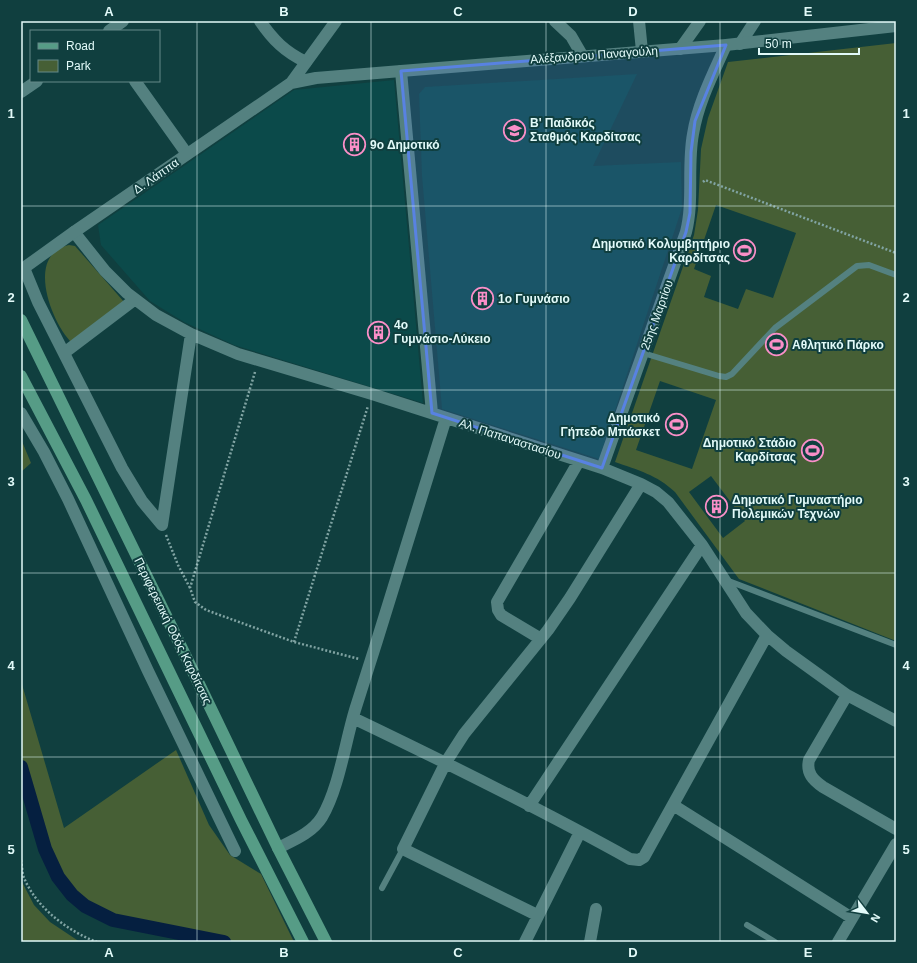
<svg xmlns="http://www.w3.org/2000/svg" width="917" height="963" font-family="Arial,sans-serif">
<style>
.built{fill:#0b4a4a}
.green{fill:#465f35;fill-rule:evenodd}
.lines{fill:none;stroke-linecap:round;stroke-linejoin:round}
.canal{stroke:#051f40;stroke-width:14}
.path{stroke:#81a4a3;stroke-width:2.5;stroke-dasharray:2 2;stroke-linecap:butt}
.service{stroke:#548180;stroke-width:6}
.minor{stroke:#548180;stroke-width:12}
.tertiary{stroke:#548180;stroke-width:12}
.primary{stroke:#569c86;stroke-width:12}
.marked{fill:#5882e2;fill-opacity:0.2;stroke:#5882e2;stroke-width:3;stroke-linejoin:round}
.grid{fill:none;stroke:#e2faf9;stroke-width:1;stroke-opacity:0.55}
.labels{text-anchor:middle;stroke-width:4;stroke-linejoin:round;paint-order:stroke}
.street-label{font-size:12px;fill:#e2faf9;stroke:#103f3f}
.poi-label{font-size:12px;font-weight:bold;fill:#e2faf9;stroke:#103f3f;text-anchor:start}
.neatline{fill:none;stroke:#e2faf9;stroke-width:1.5}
.grid-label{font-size:13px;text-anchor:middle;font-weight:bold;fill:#e2faf9}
</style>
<rect width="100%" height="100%" fill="#103f3f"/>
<path class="built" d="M 637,74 L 593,166 L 681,162 L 682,208 L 599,459 L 442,409 L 422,176 L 419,94 L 425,87 Z
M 394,80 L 423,403 L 234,345 L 184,322 L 150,301 L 101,245 L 98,225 L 294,90 Z"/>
<path class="green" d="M 896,43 L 896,641 L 739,579 L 675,492 C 657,475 638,470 615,462 L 694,235 L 698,210 L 701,149 L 708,118 L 728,62 ZM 716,205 L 796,233 L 773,298 L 746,289 L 738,309 L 704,297 L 711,276 L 694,269 ZM 660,381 L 716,400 L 692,469 L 636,450 ZM 711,476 L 745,521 L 723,538 L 689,492 Z
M 69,245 L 75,246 L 125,303 L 72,343 C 51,323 25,254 69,245 Z
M 21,439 L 31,463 L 21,472 Z
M 21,681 L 64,828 L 176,750 L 209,825 L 230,855 L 261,874 L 294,942 L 235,942 L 113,917 L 88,902 L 76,893 L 59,871 L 44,836 L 21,753 Z
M 21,880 L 34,905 L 50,922 L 80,942 L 21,942 Z"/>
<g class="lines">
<path class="canal" d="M 21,767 L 45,849 L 58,877 L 72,895 L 85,906 L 113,920 L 224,942"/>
<path class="path" d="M 703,182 L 705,180 L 896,253
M 255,372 L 190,588 L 195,602 L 206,610 L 294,642 L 359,659
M 166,535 L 178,565 L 190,588
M 294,642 L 368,406
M 21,860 C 22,865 22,870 23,875 C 34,906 67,931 97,942"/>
<path class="service" d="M 643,353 L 719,376 L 726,377 L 732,374 L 775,328 L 857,266 L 869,265 L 896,275
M 726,580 L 896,645
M 382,888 L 403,849
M 747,925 L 775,942"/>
<path class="minor" d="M 260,21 C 273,40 285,52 306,62
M 555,21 L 571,36 L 582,55
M 639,21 L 642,51
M 109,31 L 123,21
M 740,44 L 755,21
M 680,49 L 700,21
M 401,71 L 432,413
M 135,81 L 187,154
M 21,92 L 37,81
M 74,232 L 105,271 L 127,293 L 156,315 L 191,334 L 238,354 L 372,394 L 602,468 L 641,484 L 656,492 L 668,502 L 702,545 L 746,613 L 767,635 L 786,651 L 847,695 L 896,721
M 24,268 L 38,302 L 122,468 L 142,501 L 162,525
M 64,353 L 134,300
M 21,413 L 44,452 L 68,499 L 148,671 L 235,851
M 602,468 L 686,232 C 694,200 687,167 693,134 C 698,103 713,74 726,45
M 162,525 L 191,334
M 541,639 L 501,615 L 498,610 L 497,602 L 579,461
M 847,695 L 809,760 C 806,773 813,780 823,787 L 896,829
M 353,718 C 447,763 540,809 630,859 L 639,860 L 644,857 L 767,635
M 673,805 L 852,918
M 529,806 L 702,545
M 278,848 C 294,840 312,833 322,817 C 339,788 345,743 355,710 C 386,613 416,516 446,418
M 537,915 L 403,849 L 446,762 L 464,734 L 548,630 L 570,598 L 641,484
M 525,942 L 580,832
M 590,942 L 596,909
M 838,942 L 896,844"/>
<path class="tertiary" d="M 291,83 L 316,78 L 401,71 L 726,45 L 896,26
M 21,270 L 74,232 L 291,83 L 336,21"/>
<path class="primary" d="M 21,320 L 173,630 L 278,848 L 326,942
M 21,376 L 86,500 L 241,820 L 303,942"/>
</g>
<path class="marked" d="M 726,45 L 695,121 L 691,152 L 690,213 L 686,232 L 602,468 L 432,413 L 401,71 Z"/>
<path class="grid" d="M 197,21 L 197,942M 371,21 L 371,942M 546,21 L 546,942M 720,21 L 720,942M 21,206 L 896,206M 21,390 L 896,390M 21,573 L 896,573M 21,757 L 896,757"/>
<defs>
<symbol id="school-ring" viewBox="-11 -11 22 22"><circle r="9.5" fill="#103f3f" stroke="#fa8fc8" stroke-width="1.5"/><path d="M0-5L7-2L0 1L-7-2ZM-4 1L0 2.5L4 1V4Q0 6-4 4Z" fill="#fa8fc8"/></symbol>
<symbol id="building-ring" viewBox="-11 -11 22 22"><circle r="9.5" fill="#103f3f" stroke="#fa8fc8" stroke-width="1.5"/><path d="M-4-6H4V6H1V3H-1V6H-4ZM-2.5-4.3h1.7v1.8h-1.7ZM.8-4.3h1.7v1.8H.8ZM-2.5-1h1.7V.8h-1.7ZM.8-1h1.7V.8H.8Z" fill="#fa8fc8"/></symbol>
<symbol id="stadium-ring" viewBox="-11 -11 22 22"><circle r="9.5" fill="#103f3f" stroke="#fa8fc8" stroke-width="1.5"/><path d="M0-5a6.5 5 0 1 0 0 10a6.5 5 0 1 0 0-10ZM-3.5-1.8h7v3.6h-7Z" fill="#fa8fc8"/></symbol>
</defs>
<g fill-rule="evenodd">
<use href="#school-ring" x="502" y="118" width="25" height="25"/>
<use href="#building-ring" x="342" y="132" width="25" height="25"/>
<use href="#stadium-ring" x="732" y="238" width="25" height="25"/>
<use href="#building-ring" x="470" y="286" width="25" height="25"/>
<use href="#building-ring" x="366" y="320" width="25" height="25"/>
<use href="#stadium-ring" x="764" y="332" width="25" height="25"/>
<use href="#stadium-ring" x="664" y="412" width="25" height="25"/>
<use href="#stadium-ring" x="800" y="438" width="25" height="25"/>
<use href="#building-ring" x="704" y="494" width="25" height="25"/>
</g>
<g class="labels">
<g class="street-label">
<text transform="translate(594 55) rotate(-4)" y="4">Αλέξανδρου Παναγούλη</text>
<text transform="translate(156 176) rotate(-35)" y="4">Δ. Λάππα</text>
<text transform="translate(657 315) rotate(-70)" y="4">25ης Μαρτίου</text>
<text transform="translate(510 439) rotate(18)" y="4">Αλ. Παπαναστασίου</text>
<text transform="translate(173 631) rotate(64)" y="4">Περιφερειακή Οδός Καρδίτσας</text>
</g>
<g class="poi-label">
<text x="530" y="127">Β' Παιδικός<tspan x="530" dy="14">Σταθμός Καρδίτσας</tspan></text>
<text x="370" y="149">9ο Δημοτικό</text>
<text x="730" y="248" text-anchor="end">Δημοτικό Κολυμβητήριο<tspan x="730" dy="14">Καρδίτσας</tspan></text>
<text x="498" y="303">1ο Γυμνάσιο</text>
<text x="394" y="329">4ο<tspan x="394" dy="14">Γυμνάσιο-Λύκειο</tspan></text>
<text x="792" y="349">Αθλητικό Πάρκο</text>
<text x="660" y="422" text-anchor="end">Δημοτικό<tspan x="660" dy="14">Γήπεδο Μπάσκετ</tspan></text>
<text x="796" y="447" text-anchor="end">Δημοτικό Στάδιο<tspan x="796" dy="14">Καρδίτσας</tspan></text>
<text x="732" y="504">Δημοτικό Γυμναστήριο<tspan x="732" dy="14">Πολεμικών Τεχνών</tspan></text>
</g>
</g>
<rect width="917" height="963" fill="none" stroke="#103f3f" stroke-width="44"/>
<rect x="30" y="30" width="130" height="52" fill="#103f3f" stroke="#648a89"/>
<rect x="38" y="43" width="20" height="6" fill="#569c86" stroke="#648a89"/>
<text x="66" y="50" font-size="12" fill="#e2faf9">Road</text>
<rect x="38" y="60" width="20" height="12" fill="#465f35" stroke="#648a89"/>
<text x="66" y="70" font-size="12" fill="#e2faf9">Park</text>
<g transform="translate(867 913) rotate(121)" stroke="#103f3f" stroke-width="3" paint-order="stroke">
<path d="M0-3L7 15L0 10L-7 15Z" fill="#e2faf9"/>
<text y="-6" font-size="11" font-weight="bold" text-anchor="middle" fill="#e2faf9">N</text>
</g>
<path d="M759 48v6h100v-6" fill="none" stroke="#e2faf9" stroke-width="2"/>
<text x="765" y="48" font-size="12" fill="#e2faf9" stroke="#103f3f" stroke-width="3" paint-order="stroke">50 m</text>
<rect x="22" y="22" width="873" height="919" class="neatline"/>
<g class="grid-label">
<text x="109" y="16">A</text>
<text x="284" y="16">B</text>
<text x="458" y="16">C</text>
<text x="633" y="16">D</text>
<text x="808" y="16">E</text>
<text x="11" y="118">1</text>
<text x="906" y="118">1</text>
<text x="11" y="302">2</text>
<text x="906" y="302">2</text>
<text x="11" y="486">3</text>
<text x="906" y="486">3</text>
<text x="11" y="670">4</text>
<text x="906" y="670">4</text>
<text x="11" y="854">5</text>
<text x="906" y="854">5</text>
<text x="109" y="957">A</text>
<text x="284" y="957">B</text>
<text x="458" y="957">C</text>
<text x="633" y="957">D</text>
<text x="808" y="957">E</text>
</g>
</svg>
